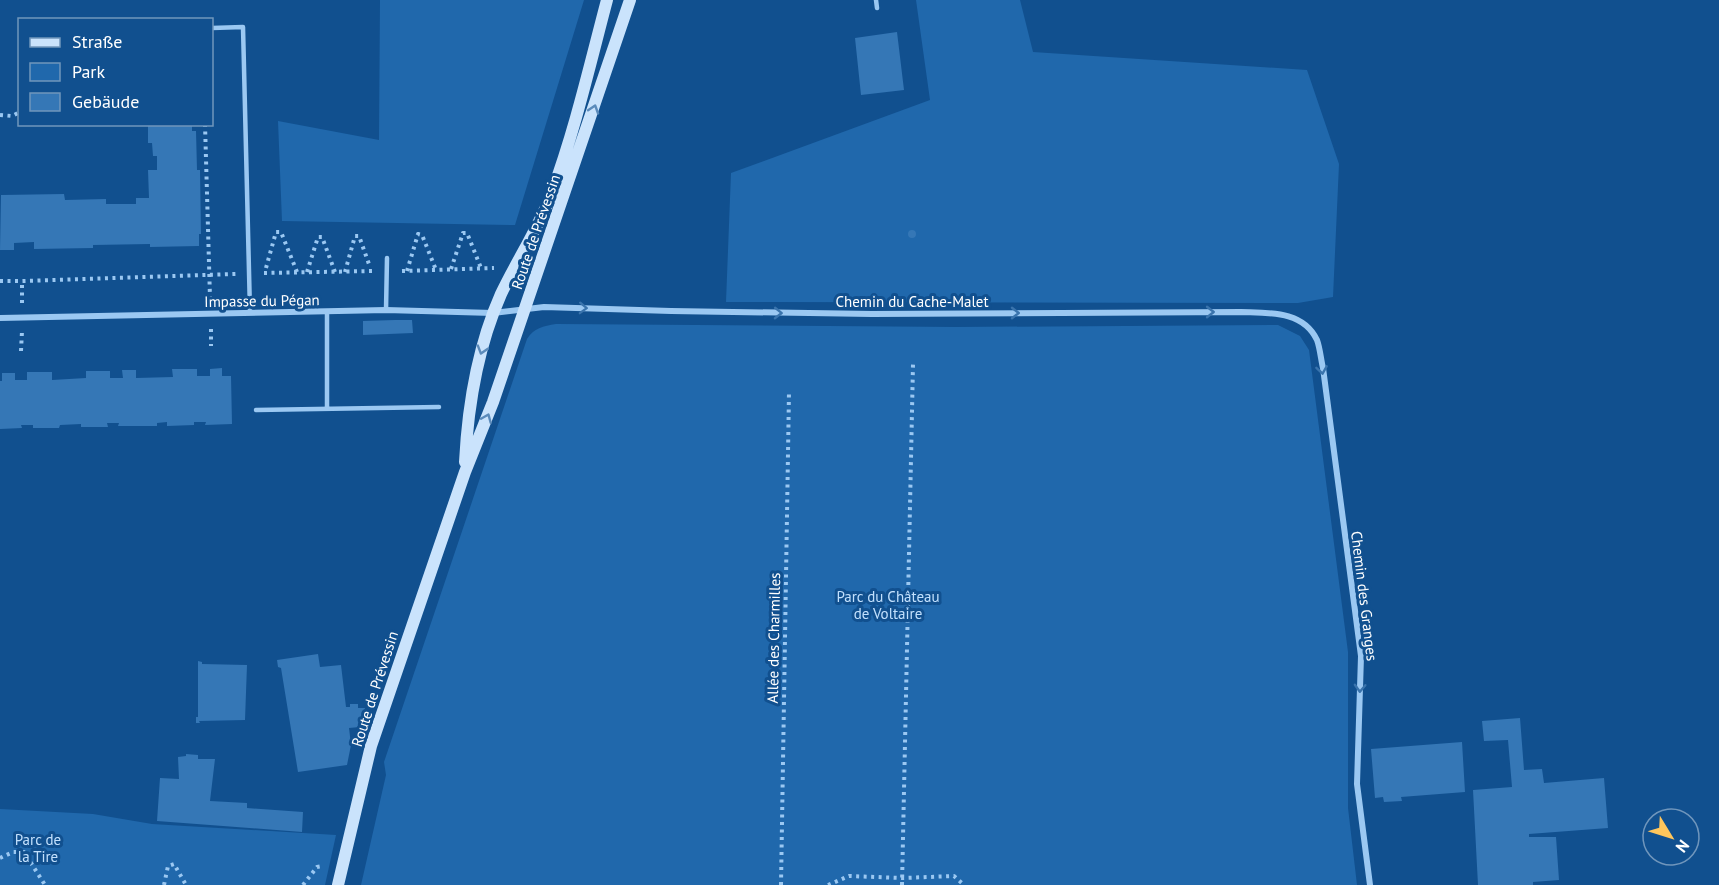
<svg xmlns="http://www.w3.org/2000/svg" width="1719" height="885" font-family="'PT Sans',sans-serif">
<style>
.green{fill:#2068ac}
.building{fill:#3577b6}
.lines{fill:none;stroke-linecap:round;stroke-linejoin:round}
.path{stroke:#9bc8f2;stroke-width:4;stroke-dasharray:3 4.5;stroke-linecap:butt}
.service{stroke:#9bc8f2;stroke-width:4.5}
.minor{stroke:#9bc8f2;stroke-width:6}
.secondary{stroke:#cae3fc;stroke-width:12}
.oneway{stroke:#5b8bbb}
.oneway2{stroke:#3a74ad}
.labels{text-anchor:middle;stroke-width:6;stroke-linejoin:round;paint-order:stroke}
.street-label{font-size:15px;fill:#fff;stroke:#11508f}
.park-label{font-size:15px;fill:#c2e0fd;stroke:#11508f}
</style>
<rect width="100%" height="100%" fill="#11508f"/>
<path class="green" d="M 380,0 L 584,0 L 515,225 L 282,221 L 278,121 L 379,140 Z
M 916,0 L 1020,0 L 1033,52 L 1307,70 L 1339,164 L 1333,297 L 1298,303 L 726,302 L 731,173 L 930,100 Z
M 556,324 L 956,327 L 1278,325 L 1300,336 L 1309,350 L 1348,652 L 1348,808 L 1357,885 L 361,885 L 386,775 L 384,762 L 527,339 C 534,328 543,326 556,324 Z
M 0,809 L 93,814 L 152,824 L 336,835 L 325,885 L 0,885 Z"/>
<path class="building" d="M 897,32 L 904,90 L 861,95 L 855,38 Z
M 148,124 L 192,124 L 192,131 L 196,131 L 197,170 L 200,170 L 201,234 L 199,234 L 199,246 L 150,247 L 150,244 L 93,245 L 93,248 L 34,249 L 34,242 L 14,243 L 14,250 L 0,250 L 1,195 L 64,194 L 65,200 L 106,199 L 106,204 L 136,204 L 136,198 L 149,198 L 148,170 L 157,170 L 157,156 L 153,156 L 152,143 L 148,143 Z
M908 234a4 4 0 1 1 8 0a4 4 0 1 1-8 0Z
M 395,320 L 412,320 L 413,333 L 363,335 L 363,321 Z
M 222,368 L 222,376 L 231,376 L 232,424 L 205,425 L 206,422 L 194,422 L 194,425 L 167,426 L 167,422 L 157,423 L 157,426 L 118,426 L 119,423 L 107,423 L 108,427 L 81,427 L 81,424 L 60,425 L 59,428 L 33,428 L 33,425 L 21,425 L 22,428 L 0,429 L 0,381 L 2,381 L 2,373 L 15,373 L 15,380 L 27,380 L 27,372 L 52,372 L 52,380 L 86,378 L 86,371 L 110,371 L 110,378 L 123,378 L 122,370 L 136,370 L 136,378 L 173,377 L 172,369 L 197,369 L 197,376 L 210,376 L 210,369 Z
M 318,654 L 320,667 L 341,665 L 346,707 L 350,707 L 350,704 L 358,704 L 358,708 L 365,708 L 360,727 L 349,728 L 351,745 L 347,765 L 298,772 L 281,668 L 278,667 L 277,660 Z
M 198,661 L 202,662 L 202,664 L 247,665 L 245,720 L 199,721 L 200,723 L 196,723 L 196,717 L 198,717 Z
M 1520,718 L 1524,770 L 1542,769 L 1544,783 L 1604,778 L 1608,828 L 1529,834 L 1529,837 L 1556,837 L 1559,880 L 1533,882 L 1533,885 L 1478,885 L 1473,790 L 1512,787 L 1508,740 L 1484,741 L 1482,721 Z
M 1462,742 L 1465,792 L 1401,797 L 1402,801 L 1384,802 L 1383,797 L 1375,798 L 1371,749 Z
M 186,754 L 198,755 L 198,759 L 215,759 L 210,801 L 247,803 L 247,808 L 303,812 L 302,832 L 157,821 L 160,778 L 179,779 L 178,757 L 186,756 Z"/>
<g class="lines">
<path class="path" d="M 0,115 L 12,116 L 20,112
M 205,124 L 210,298
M 266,268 L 276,232 L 281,232 L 297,272
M 451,269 L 463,233 L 467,233 L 481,268
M 402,271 L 494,268
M 407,271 L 418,234 L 422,235 L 436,270
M 307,272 L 318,237 L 322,237 L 335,272
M 345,272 L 355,236 L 359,236 L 370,267
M 264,273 L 374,271
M 0,281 L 22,281
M 22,303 L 22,281 L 236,274
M 211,329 L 211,346
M 21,351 L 22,331
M 0,858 L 13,852 L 24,852 L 45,885
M 164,885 L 168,866 L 174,864 L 186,885
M 303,885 L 317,867 L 323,866
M 781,885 L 789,392
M 828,885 L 849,876 L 902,878 L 954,876 L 964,885
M 902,885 L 913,364"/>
<path class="service" d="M 876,0 L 877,8
M 212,28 L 243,27 L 250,312
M 386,310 L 387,258
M 327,312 L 327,408
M 256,410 L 439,407"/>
<path class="minor" d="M 0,318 L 386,310 L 493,313 L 544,307 L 671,311 L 872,314 L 1241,312 C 1268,313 1303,310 1317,340 C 1320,348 1321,360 1323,368 L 1361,656 L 1357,784 L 1370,885"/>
<path class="secondary" d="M 465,462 C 468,404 477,348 501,294 C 517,260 539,228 552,192 C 575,130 590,64 607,0
M 338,885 L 371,746 L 465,472 L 493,402 L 630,0"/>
</g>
<defs><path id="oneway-chevron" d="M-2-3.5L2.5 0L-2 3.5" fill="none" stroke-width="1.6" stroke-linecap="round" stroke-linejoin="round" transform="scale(1.5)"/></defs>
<g class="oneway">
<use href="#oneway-chevron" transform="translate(594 109) rotate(-72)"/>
<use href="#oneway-chevron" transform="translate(482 350) rotate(107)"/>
<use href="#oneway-chevron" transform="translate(487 418) rotate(-67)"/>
</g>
<g class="oneway2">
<use href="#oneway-chevron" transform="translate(583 308) rotate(2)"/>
<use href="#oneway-chevron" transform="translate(1210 312)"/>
<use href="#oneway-chevron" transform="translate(778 313) rotate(1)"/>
<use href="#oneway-chevron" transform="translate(1015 313)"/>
<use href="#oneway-chevron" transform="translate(1322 370) rotate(81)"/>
<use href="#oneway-chevron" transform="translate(1360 688) rotate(92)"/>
</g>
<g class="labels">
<g class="street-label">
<text transform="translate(536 232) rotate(-71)" y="5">Route de Prévessin</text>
<text transform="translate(262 301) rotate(-1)" y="5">Impasse du Pégan</text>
<text x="912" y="307">Chemin du Cache-Malet</text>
<text transform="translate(1364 596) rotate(83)" y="5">Chemin des Granges</text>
<text transform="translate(774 638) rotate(-89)" y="5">Allée des Charmilles</text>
<text transform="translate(375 689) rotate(-72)" y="5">Route de Prévessin</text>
</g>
<g class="park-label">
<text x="888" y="602">Parc du Château<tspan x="888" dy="17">de Voltaire</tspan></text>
<text x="38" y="845">Parc de<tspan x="38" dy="17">la Tire</tspan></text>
</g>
</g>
<rect x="18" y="18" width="195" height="108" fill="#11508f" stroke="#7096bc" stroke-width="1.5"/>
<rect x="30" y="38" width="30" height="9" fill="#cae3fc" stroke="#7096bc" stroke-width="1.5"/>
<text x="72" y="48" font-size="18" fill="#ffffff">Straße</text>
<rect x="30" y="63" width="30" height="18" fill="#2068ac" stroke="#7096bc" stroke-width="1.5"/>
<text x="72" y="78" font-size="18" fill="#ffffff">Park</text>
<rect x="30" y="93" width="30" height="18" fill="#3577b6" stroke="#7096bc" stroke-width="1.5"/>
<text x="72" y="108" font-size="18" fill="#ffffff">Gebäude</text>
<g transform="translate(1671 837) rotate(128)"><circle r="28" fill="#11508f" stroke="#7096bc" stroke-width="1.5"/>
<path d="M0-4.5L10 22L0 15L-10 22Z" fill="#ffc65c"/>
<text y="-9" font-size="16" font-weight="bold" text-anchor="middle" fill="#ffffff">N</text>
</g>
</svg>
